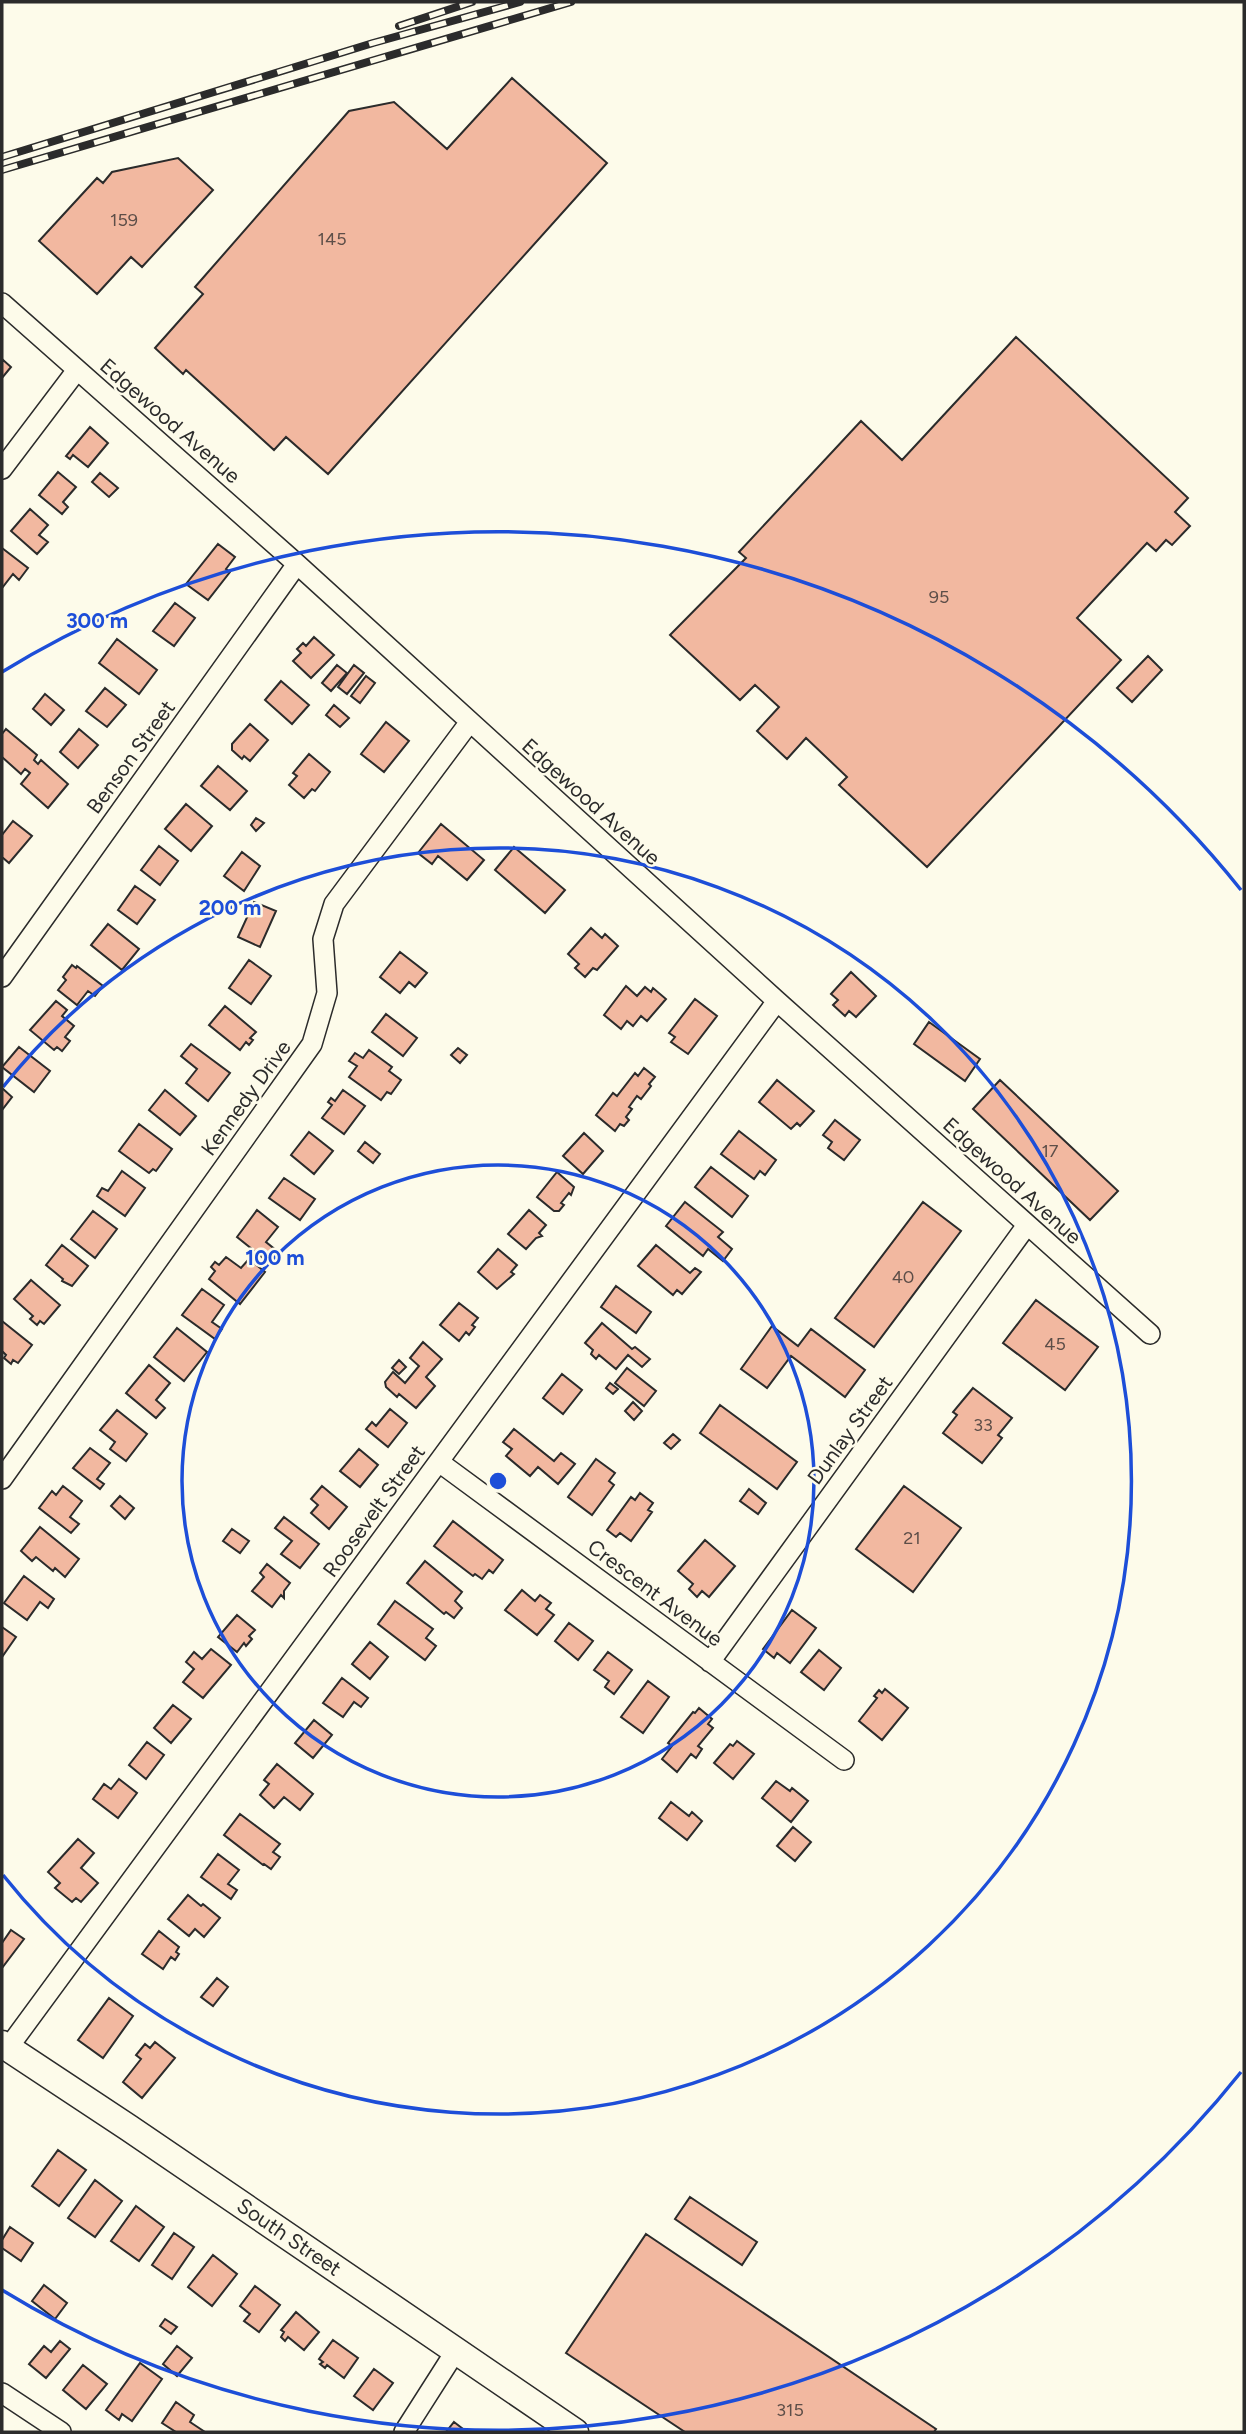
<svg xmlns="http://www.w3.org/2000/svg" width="1246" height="2434" font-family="Figtree,sans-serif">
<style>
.building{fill:#f2b8a0;stroke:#2b2b2b;stroke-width:2}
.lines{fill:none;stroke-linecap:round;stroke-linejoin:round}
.street-casing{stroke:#2b2b2b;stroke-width:22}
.secondary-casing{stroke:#2b2b2b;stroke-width:29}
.street{stroke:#fdfbea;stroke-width:19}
.secondary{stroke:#fdfbea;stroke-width:26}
.rail-casing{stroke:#2b2b2b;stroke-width:8}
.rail{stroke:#fdfbea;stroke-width:5;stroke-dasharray:16;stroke-linecap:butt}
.ring{fill:none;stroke:#1d4ed8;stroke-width:3.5}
.labels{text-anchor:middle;stroke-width:5;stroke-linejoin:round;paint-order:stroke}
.number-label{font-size:18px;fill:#5d4e48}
.street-label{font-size:21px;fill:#2b2b2b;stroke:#fdfbea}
.centre{fill:#1d4ed8;stroke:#fdfbea;stroke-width:3.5}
.ring-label{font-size:21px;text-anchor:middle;font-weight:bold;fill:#1d4ed8;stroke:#fdfbea;stroke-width:5;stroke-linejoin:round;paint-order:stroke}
</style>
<rect width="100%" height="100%" fill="#fdfbea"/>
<path class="building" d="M 512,78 L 607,163 L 328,474 L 286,437 L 274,450 L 186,370 L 183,374 L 155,348 L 203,294 L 195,287 L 349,111 L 394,102 L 447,149 Z
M 178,158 L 213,190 L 142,267 L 131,257 L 97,294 L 39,241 L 97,178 L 103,183 L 112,172 Z
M 1016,337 L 1188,498 L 1175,512 L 1190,526 L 1172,545 L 1166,540 L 1156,551 L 1147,543 L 1077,618 L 1121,660 L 927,867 L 839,785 L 847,777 L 806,738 L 787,759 L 757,731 L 779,707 L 755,685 L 740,700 L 670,635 L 746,558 L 739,552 L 861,421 L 902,460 Z
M 2,359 L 11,367 L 2,378 Z
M 90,427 L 108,443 L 88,467 L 73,455 L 70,459 L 66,456 Z
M 58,472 L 76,487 L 63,502 L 68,507 L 62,514 L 39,495 Z
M 100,473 L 118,488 L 109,497 L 92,482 Z
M 30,509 L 48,525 L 39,535 L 48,542 L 37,554 L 11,531 Z
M 218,544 L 235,557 L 226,569 L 230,572 L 208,600 L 186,584 Z
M 2,548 L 28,568 L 19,580 L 13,574 L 2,588 Z
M 175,603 L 195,618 L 174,646 L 153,631 Z
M 314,637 L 334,655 L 311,678 L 293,661 L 301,653 L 297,649 L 303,643 L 306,646 Z
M 117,639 L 157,670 L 139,694 L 99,663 Z
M 1148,656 L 1162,670 L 1132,702 L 1117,688 Z
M 337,665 L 347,673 L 331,691 L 322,683 Z
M 354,665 L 364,673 L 347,694 L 338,687 Z
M 366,676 L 375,683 L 360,703 L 351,696 Z
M 281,681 L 309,705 L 292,724 L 265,700 Z
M 105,688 L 126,705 L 107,727 L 86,711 Z
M 45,694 L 64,710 L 51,725 L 33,709 Z
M 334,705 L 349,718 L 340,727 L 326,715 Z
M 386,722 L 409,741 L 384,772 L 361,754 Z
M 250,724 L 268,740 L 250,761 L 244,756 L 242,759 L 232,750 L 232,744 Z
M 6,729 L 37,755 L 34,760 L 38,764 L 41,760 L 68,784 L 48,808 L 21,784 L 30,773 L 25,769 L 21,774 L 2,757 L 2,734 Z
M 79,729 L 98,745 L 78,768 L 60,752 Z
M 309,754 L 330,772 L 315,791 L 312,789 L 304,798 L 289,785 L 297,776 L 293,773 Z
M 218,766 L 247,791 L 230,810 L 201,786 Z
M 186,804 L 212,826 L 191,851 L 165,829 Z
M 256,818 L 264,823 L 256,831 L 251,825 Z
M 13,821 L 32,836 L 9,863 L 2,857 L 2,835 Z
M 441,824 L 484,860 L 467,880 L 438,856 L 432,864 L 418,853 Z
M 159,846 L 178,861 L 160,885 L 141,870 Z
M 514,847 L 565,890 L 545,913 L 495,870 Z
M 242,852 L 260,866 L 244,891 L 224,876 Z
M 135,886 L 155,900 L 137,924 L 118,910 Z
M 254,902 L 276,911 L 260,947 L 238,937 Z
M 108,924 L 139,949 L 122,970 L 91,945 Z
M 591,928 L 602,938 L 605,934 L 618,946 L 597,970 L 593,968 L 585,977 L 575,968 L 579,964 L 568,954 Z
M 400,952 L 427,973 L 415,987 L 409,982 L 400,993 L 380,977 Z
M 249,960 L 271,976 L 251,1004 L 229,988 Z
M 72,965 L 76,968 L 77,966 L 103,986 L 95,996 L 88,991 L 77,1005 L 58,990 L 66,980 L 63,977 Z
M 851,972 L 876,996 L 856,1017 L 849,1011 L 845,1016 L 833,1005 L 838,1000 L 831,994 Z
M 626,986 L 637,996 L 645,987 L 651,992 L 653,988 L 666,999 L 647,1021 L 641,1016 L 633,1026 L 627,1021 L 621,1029 L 604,1015 Z
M 695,999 L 717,1016 L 688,1054 L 671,1042 L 675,1037 L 669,1033 Z
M 56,1001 L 67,1010 L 62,1016 L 74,1026 L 65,1037 L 70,1041 L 62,1051 L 57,1047 L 54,1050 L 30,1030 Z
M 225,1006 L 256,1032 L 250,1038 L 253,1040 L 249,1045 L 246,1042 L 240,1050 L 209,1025 Z
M 386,1014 L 417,1038 L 403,1056 L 372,1032 Z
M 929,1022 L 980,1059 L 965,1081 L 914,1044 Z
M 191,1044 L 230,1073 L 208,1101 L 186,1083 L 197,1069 L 181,1056 Z
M 19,1047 L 50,1071 L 34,1092 L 2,1067 Z
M 458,1048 L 467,1055 L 460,1063 L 451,1055 Z
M 369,1050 L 392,1067 L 389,1071 L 401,1080 L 391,1094 L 387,1092 L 381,1100 L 349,1077 L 357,1066 L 349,1061 L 355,1053 L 363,1058 Z
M 644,1068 L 655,1077 L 649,1084 L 651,1086 L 641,1099 L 637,1096 L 629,1107 L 632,1109 L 626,1117 L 629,1120 L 624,1126 L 620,1124 L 615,1131 L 596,1115 L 613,1093 L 617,1096 L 635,1073 L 638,1076 Z
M 777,1080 L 814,1111 L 800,1126 L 797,1123 L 791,1129 L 759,1102 Z
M 1000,1080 L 1118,1191 L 1090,1220 L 973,1109 Z
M 2,1088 L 12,1097 L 2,1110 Z
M 165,1090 L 196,1116 L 180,1135 L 149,1110 Z
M 343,1090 L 365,1106 L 344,1134 L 322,1118 L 332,1105 L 328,1102 L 331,1098 L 335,1101 Z
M 835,1120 L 860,1140 L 844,1160 L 828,1148 L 832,1142 L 823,1135 Z
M 139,1124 L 172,1149 L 156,1171 L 153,1169 L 149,1173 L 119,1151 Z
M 739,1131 L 776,1160 L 765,1175 L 760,1171 L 754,1179 L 721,1154 Z
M 309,1132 L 333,1151 L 314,1174 L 291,1155 Z
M 584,1133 L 603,1151 L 583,1174 L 563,1156 Z
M 365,1142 L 380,1154 L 373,1163 L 358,1151 Z
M 711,1167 L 748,1196 L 732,1217 L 695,1187 Z
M 122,1171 L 145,1188 L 125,1216 L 97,1196 L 102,1188 L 108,1191 Z
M 557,1172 L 574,1187 L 571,1195 L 569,1193 L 561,1203 L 564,1205 L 559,1211 L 554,1211 L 537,1197 Z
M 284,1178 L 315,1199 L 300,1220 L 269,1198 Z
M 685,1202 L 723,1232 L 718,1237 L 732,1249 L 723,1261 L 708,1249 L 703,1256 L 666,1226 Z
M 923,1202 L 961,1231 L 874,1347 L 835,1318 Z
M 257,1210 L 278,1227 L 266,1242 L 277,1251 L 268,1262 L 237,1237 Z
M 529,1210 L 546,1225 L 539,1233 L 542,1236 L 536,1238 L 526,1249 L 508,1234 Z
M 93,1211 L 117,1229 L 95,1258 L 71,1239 Z
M 62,1245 L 88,1266 L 72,1286 L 62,1281 L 63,1279 L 46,1265 Z
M 656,1245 L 690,1273 L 695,1268 L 701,1272 L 682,1294 L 677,1290 L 673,1295 L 638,1266 Z
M 498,1249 L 517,1265 L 511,1272 L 514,1274 L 497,1289 L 478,1272 Z
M 226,1257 L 241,1268 L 249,1259 L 265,1272 L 240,1304 L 209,1279 L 215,1271 L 211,1267 L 215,1262 L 219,1265 Z
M 31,1280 L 60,1305 L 44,1324 L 40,1321 L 37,1325 L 30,1319 L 33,1316 L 14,1299 Z
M 616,1286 L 651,1312 L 636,1333 L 601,1307 Z
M 202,1289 L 224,1305 L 212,1322 L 222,1329 L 215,1339 L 182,1315 Z
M 1036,1300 L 1098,1347 L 1065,1390 L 1003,1343 Z
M 459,1303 L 478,1318 L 472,1325 L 475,1327 L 469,1335 L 466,1332 L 459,1341 L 440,1325 Z
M 2,1321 L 32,1345 L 18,1363 L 13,1360 L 11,1364 L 4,1358 L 6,1355 L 2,1351 Z
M 602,1323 L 632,1349 L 635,1347 L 650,1359 L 642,1367 L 628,1355 L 616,1369 L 599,1355 L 596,1359 L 591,1354 L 593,1350 L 585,1343 Z
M 772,1326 L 798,1346 L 811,1329 L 865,1370 L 845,1397 L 791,1356 L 767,1388 L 741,1369 Z
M 177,1328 L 207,1352 L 184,1381 L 154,1357 Z
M 423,1342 L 442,1359 L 426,1377 L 435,1386 L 416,1408 L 399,1394 L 397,1397 L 386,1387 L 385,1382 L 393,1372 L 405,1383 L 419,1366 L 410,1358 Z
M 399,1360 L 406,1367 L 399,1374 L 392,1368 Z
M 149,1365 L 170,1383 L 156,1400 L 165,1408 L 156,1418 L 126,1393 Z
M 627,1368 L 656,1391 L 644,1406 L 615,1383 Z
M 562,1374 L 582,1390 L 563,1414 L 543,1398 Z
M 610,1383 L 618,1389 L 613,1394 L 606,1388 Z
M 973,1388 L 1012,1418 L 998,1435 L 1002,1438 L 982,1463 L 943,1433 L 957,1415 L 953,1412 Z
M 633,1402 L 642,1411 L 634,1420 L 625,1411 Z
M 720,1405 L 797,1462 L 777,1489 L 700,1433 Z
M 390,1409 L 407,1423 L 388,1447 L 366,1429 L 372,1422 L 376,1426 Z
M 117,1410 L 147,1434 L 126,1461 L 110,1449 L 115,1442 L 100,1430 Z
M 514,1429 L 554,1461 L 561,1453 L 575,1464 L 558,1484 L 538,1467 L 530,1476 L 506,1456 L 512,1449 L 503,1442 Z
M 673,1434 L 680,1440 L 671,1449 L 664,1443 Z
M 90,1448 L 110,1463 L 97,1479 L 104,1484 L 100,1489 L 73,1468 Z
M 359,1449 L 378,1465 L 360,1487 L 340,1471 Z
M 596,1459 L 615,1473 L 609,1481 L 614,1485 L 592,1515 L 568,1497 Z
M 63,1486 L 82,1501 L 70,1517 L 79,1524 L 71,1533 L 39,1508 L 52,1491 L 56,1495 Z
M 322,1486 L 347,1507 L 329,1529 L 311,1513 L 318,1505 L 311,1499 Z
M 904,1486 L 961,1528 L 913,1592 L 856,1549 Z
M 749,1489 L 766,1503 L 758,1514 L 740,1501 Z
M 640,1493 L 653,1503 L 648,1510 L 652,1512 L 631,1541 L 620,1533 L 616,1537 L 607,1530 L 631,1497 L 635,1500 Z
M 120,1496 L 134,1508 L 125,1519 L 111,1506 Z
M 284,1517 L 319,1544 L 300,1568 L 281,1554 L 292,1541 L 275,1528 Z
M 453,1521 L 503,1560 L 493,1573 L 489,1570 L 482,1579 L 475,1574 L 473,1576 L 434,1546 Z
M 40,1527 L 79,1559 L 65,1577 L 55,1568 L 53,1571 L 36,1557 L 32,1561 L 21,1551 Z
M 232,1529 L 249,1541 L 240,1553 L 223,1541 Z
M 705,1540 L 735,1566 L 709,1597 L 702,1591 L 697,1597 L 689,1589 L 693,1584 L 678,1571 Z
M 425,1561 L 462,1592 L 455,1601 L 462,1608 L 454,1618 L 446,1612 L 444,1614 L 407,1583 Z
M 267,1564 L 290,1583 L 284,1591 L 284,1598 L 281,1595 L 272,1607 L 252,1591 L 264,1577 L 260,1573 Z
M 24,1576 L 54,1599 L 48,1608 L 40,1602 L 27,1620 L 4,1603 Z
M 522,1590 L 535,1601 L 540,1595 L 551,1603 L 546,1609 L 554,1615 L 537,1635 L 505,1610 Z
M 395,1601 L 433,1629 L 426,1638 L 436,1646 L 425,1660 L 378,1624 Z
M 792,1610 L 816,1628 L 790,1663 L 777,1653 L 774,1658 L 763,1649 Z
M 237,1615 L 255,1630 L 249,1636 L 252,1639 L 246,1646 L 244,1643 L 237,1652 L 218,1637 Z
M 569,1623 L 593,1641 L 578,1660 L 555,1641 Z
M 2,1627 L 16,1637 L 2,1657 Z
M 370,1642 L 388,1657 L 370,1679 L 352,1664 Z
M 211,1649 L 231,1665 L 203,1698 L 183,1682 L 194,1669 L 186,1662 L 194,1652 L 202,1659 Z
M 819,1650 L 841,1668 L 824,1690 L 801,1672 Z
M 608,1652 L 632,1670 L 614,1694 L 605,1687 L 609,1681 L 594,1670 Z
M 342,1678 L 368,1698 L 361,1707 L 354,1702 L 343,1717 L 323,1703 Z
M 648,1681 L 669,1697 L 643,1733 L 621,1717 Z
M 885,1689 L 908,1708 L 882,1740 L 859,1721 L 877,1698 L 874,1696 L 879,1690 L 882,1693 Z
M 173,1705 L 191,1719 L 171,1743 L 154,1728 Z
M 699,1708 L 712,1719 L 708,1724 L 713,1728 L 698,1746 L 702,1749 L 696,1758 L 691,1754 L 677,1772 L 662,1759 L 672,1746 L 668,1743 L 693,1712 L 695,1713 Z
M 314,1720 L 332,1735 L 313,1758 L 295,1743 Z
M 737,1741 L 754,1754 L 733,1779 L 714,1763 L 730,1744 L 733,1746 Z
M 147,1742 L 164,1755 L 146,1779 L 129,1765 Z
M 277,1764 L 313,1794 L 300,1810 L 284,1797 L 274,1808 L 260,1795 L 269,1784 L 264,1780 Z
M 119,1779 L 137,1793 L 118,1818 L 93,1799 L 104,1784 L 111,1789 Z
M 776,1781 L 790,1791 L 792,1788 L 808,1801 L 791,1822 L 762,1798 Z
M 671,1802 L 689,1816 L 692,1812 L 702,1821 L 687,1840 L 659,1818 Z
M 240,1814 L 280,1844 L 273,1852 L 280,1857 L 271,1869 L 264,1864 L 263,1865 L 224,1835 Z
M 793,1827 L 811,1842 L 795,1861 L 777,1846 Z
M 78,1839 L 94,1853 L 81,1868 L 98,1883 L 81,1902 L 76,1898 L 72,1902 L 55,1888 L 60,1883 L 48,1872 Z
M 218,1854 L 239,1870 L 228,1884 L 237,1890 L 231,1899 L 201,1877 Z
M 188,1895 L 201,1906 L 203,1904 L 220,1918 L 204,1937 L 195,1929 L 189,1936 L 168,1919 Z
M 11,1930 L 24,1939 L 2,1968 L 2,1943 Z
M 159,1931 L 179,1947 L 176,1952 L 179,1954 L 175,1960 L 171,1957 L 163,1969 L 142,1954 Z
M 217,1978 L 228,1987 L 213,2006 L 201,1997 Z
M 109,1998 L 133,2016 L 103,2058 L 78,2040 Z
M 155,2042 L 175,2058 L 142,2098 L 123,2082 L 141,2059 L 136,2055 L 145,2044 L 150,2048 Z
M 58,2150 L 86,2170 L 59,2206 L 32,2186 Z
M 95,2180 L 122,2201 L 95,2237 L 68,2218 Z
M 690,2197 L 757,2242 L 742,2265 L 675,2219 Z
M 136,2206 L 164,2227 L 139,2261 L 111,2241 Z
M 10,2227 L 33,2243 L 21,2261 L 2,2248 L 2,2240 Z
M 174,2233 L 194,2247 L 172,2279 L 152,2265 Z
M 646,2234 L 936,2429 L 934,2432 L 685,2432 L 566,2353 Z
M 213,2255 L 237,2274 L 212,2306 L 188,2287 Z
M 44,2285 L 67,2303 L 55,2319 L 32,2301 Z
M 255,2286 L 280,2305 L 259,2332 L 244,2321 L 250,2314 L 240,2306 Z
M 296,2312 L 319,2332 L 304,2350 L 288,2337 L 285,2341 L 281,2337 L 284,2332 L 281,2330 Z
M 165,2319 L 177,2327 L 171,2334 L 160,2326 Z
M 333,2340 L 358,2358 L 344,2378 L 327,2365 L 325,2368 L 320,2364 L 323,2362 L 319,2359 Z
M 60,2341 L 70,2349 L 46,2378 L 29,2364 L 44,2346 L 51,2352 Z
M 177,2346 L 192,2358 L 177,2376 L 163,2364 Z
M 140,2363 L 162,2379 L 132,2421 L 122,2414 L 119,2420 L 106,2410 Z
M 83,2365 L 107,2384 L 86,2409 L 63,2390 Z
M 374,2369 L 393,2383 L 373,2410 L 354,2396 Z
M 176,2402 L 194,2415 L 190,2422 L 205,2432 L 176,2432 L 162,2423 Z
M 454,2422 L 467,2432 L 446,2432 Z"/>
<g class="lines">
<defs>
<path id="street" d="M 2,303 L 297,564 L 777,1001 L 1150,1334
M 2,469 L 77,370
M 2,977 L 297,564
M 439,1462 L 844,1760
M 2,1479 L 312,1044 L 327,993 L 323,939 L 334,904 L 469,723
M 710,1662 L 1027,1225
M 8,2048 L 777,1001
M 2,2393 L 61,2432
M 404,2432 L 455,2352"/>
<g id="secondary">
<path id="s1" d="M 2,2044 L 129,2128 L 575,2432"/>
</g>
</defs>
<use href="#street" class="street-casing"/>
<use href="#secondary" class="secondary-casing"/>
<use href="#street" class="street"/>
<use href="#secondary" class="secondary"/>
<defs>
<path id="rail" d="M 399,26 L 472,2
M 2,157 L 373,43 L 520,2
M 2,170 L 571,2"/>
</defs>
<use href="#rail" class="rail-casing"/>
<use href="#rail" class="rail"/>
</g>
<g class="ring">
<circle cx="498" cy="1481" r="316"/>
<path d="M3 1087A633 633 0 1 1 3 1875"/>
<path d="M1241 2072A949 949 0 0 1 2 2290M2 672A949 949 0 0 1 1241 890"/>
</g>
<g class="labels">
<g class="number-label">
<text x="124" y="226">159</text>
<text x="332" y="245">145</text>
<text x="939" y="603">95</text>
<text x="1050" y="1157">17</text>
<text x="903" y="1283">40</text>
<text x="1055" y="1350">45</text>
<text x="983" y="1431">33</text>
<text x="912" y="1544">21</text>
<text x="790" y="2416">315</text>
</g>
<g class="street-label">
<text transform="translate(170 421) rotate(41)" y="7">Edgewood Avenue</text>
<text transform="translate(131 757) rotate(-54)" y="7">Benson Street</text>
<text transform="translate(591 802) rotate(42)" y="7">Edgewood Avenue</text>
<text transform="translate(246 1098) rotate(-54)" y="7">Kennedy Drive</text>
<text transform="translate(1012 1181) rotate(42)" y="7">Edgewood Avenue</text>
<text transform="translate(850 1430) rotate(-54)" y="7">Dunlay Street</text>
<text transform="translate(374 1511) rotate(-54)" y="7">Roosevelt Street</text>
<text transform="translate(655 1593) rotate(37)" y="7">Crescent Avenue</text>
<text dy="7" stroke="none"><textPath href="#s1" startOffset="346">South Street</textPath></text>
</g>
</g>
<circle cx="498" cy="1481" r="10" class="centre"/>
<g class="ring-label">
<text x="97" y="628">300 m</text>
<text x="230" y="915">200 m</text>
<text x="275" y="1265">100 m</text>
</g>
<rect width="1246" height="2434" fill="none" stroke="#2b2b2b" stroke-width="7"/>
</svg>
